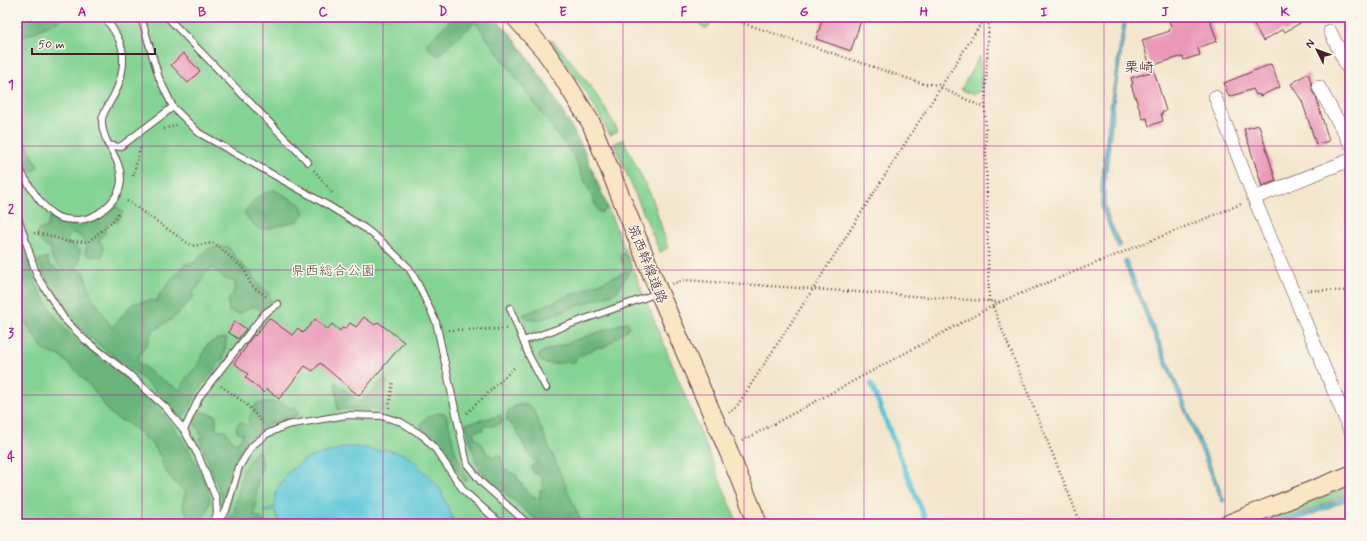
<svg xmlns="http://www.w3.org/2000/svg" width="1367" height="541" font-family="Mynerve,'Klee One',sans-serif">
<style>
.green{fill:#83d393;stroke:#66795f}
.forest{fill:#6ab57d;stroke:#5a6a54}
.water{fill:#5dc7d8;stroke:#547382}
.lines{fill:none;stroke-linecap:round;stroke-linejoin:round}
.stream{stroke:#5dc7d8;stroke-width:5}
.building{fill:#ea97b8}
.lane-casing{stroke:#643d43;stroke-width:8}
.street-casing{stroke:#643d43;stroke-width:14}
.secondary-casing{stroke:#643d43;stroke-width:20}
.path{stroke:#643d43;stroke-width:2.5;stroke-dasharray:1 3;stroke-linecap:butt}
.lane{stroke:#fff;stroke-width:6}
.street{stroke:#fff;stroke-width:13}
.secondary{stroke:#fbe6c3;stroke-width:18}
.grid{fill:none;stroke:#b5179e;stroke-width:1;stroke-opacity:0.55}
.labels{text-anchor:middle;stroke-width:3;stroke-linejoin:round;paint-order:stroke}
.street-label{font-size:14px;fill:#4a1f2b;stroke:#fbf7ec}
.park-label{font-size:14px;fill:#5b554a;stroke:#fbf7ec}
.neighbourhood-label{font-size:15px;fill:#4a1f2b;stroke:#fbf7ec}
.neatline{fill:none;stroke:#b5179e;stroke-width:1.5}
.grid-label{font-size:13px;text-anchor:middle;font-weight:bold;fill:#b5179e}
</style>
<rect width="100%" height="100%" fill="#fbf7ec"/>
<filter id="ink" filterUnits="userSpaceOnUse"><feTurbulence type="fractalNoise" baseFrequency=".025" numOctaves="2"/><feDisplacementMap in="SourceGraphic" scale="8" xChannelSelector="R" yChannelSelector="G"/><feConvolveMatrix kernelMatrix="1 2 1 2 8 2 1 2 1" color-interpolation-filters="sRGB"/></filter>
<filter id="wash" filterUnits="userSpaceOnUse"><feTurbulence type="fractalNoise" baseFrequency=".012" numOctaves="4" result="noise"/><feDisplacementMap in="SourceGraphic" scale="16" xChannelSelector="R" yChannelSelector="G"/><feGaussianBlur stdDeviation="0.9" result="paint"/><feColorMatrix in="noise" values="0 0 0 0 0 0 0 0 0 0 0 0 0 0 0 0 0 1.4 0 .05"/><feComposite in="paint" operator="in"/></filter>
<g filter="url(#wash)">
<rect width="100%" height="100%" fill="#f4e6cd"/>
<path class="green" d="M 17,17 L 493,17 L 510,33 L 548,87 L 583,148 L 738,524 L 17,524 Z
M 691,17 L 714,17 L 716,18 L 706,29 Z
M 552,40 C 578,67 600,98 618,131 L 610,135 L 586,92 L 550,42 Z
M 980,56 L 982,84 L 979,92 L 973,95 L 961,89 Z
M 623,139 L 653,200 L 668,248 L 660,252 L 614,144 Z
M 1350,486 L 1350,493 L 1274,524 L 1255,524 Z"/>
<path class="forest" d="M 17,17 L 67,17 L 17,40 Z
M 454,17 L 493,17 L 510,33 L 548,87 L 583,148 L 607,206 L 606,209 L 603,212 L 599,212 L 573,156 L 475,22 L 438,56 L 426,46 L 429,41 Z
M 17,125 L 38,167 L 35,170 L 30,171 L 17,156 Z
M 275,190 L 300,204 L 304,213 L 297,222 C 289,222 264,231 260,229 C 254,226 248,218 244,213 C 251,202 261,192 275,190 Z
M 115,205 L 123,212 L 117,222 L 107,223 L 105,233 L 99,240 C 103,245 105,250 102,257 L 90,256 L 85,253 L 87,246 C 83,239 80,234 71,233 L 65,244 L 71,244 L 80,251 L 79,261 L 76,269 L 84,272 L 91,295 L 112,328 L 132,304 L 152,300 L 157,301 L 160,294 L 185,264 L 195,263 C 206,248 209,246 228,247 L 239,262 L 250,272 L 261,288 L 268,292 L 271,302 L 270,308 L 264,311 L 252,306 L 240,314 L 229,311 L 228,301 L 234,291 L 235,282 L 225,279 L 219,273 L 212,268 C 201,275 203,284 194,291 L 193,297 L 184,308 L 172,319 L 155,330 L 150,336 L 147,345 L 140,354 L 137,361 L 156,376 L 180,390 L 187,377 L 199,364 L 201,356 L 207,345 L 217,339 L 227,338 L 223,359 L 197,392 L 188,411 L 182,416 L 179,416 C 165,399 150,384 133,371 C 114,355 93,342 75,324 C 60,308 46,281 38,260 L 47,257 L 49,265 L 60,271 L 65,270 C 56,266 50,258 51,248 L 46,247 L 36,237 L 39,230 L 47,227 L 50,219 L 53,214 C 62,217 70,220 76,227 L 85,218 L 100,217 C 101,210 108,206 115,205 Z
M 17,229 C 23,247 28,266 36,283 C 43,299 54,316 65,329 C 83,349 106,362 127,378 C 155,401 179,430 195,462 C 200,473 209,487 210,499 C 210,506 205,515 202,521 L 194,524 C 185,512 179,506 186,492 L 175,483 L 164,469 L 161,458 L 156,449 L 149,441 L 126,422 L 119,420 L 110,413 L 96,393 L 79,374 L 60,356 L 45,351 L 34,337 L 17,305 Z
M 622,253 L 627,256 L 632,268 L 617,292 L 536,321 L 526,318 L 523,315 L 626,272 L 620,256 Z
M 627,322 L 630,327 L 605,347 L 596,348 L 576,358 L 575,362 C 570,363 566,362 561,363 C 552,364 547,365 539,360 L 539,354 L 542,352 Z
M 384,378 L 387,381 L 383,411 C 368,411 353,407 338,410 L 335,382 L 358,401 L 366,398 Z
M 266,402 L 282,402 L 290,408 L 295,407 L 297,410 L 298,414 C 290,418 280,419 272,423 C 243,436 227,468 225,498 L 223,500 L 201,443 L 200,433 L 194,422 L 200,412 C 206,413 211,413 216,416 L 216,430 L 225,430 L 234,443 L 239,441 L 243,434 L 237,432 L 236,427 L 240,422 L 250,427 L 251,426 L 248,421 L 256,404 Z
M 517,405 L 525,405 L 532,407 L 582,524 L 541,524 L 486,477 L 476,463 L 466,424 L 501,415 L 503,422 L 493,426 L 484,426 L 483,430 L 476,431 L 474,434 L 474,437 C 486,443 482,454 494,457 L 496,455 L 501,457 L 504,469 L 516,475 L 527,492 L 540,500 L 540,490 L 545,489 L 542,484 L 542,477 L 533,472 L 531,468 L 535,463 L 539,465 L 539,462 L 533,459 L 527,452 L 515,428 L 507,421 C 505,412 510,409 517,405 Z
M 438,413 L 446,414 C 450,426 452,439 455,451 C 459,461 464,470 468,480 L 465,481 C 450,462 439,442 420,427 C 424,418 429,416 438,413 Z
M 259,451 L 263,464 L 259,474 L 256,497 L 257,504 L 254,513 L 255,516 L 261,518 L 265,524 L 225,524 L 234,512 L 243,471 L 255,452 Z"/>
<path class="water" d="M 1124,17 L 1127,17 L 1115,95 L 1105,186 L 1105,204 L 1109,219 L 1121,246 L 1118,248 L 1102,210 L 1101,186 L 1110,108 Z
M 1126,259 L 1225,501 L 1222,502 L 1123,261 Z
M 347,447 L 368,448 L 369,450 L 382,451 L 384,449 L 403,454 L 418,463 L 417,466 L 430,477 L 440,489 L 455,524 L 280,524 L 275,511 L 265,512 L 264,509 L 275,507 L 276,490 L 289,471 L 308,458 Z
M 1350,495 L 1350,499 L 1288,524 L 1278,524 Z"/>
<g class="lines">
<path class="stream" d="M 871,384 L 927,524"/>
</g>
<g id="blocks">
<path class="building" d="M 823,17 L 862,17 L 851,51 L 816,39 Z
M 1168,17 L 1209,17 L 1217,41 L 1198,48 L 1200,55 L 1184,60 L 1183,57 L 1181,58 L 1180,57 L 1150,66 L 1142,40 L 1170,31 L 1169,28 L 1171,27 Z
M 1250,17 L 1310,17 L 1285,32 L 1283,29 L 1263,41 Z
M 183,53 L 200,71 L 188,83 L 171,65 Z
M 1271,64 L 1280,87 L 1260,96 L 1259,94 L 1256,95 L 1253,89 L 1229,97 L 1224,83 Z
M 1154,71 L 1166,111 L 1161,113 L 1163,121 L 1149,126 L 1147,118 L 1143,119 L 1131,85 L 1133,84 L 1131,78 Z
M 1308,73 L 1312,85 L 1312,91 L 1316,97 L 1329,141 L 1316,144 L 1302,101 L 1291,84 Z
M 1259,125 L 1276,181 L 1262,186 L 1244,129 Z
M 364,317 L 375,325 L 378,322 L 404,342 L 359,396 L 320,363 L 313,371 L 305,366 L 279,399 L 267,389 L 264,393 L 245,377 L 248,374 L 234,363 L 247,346 L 246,345 L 254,335 L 255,336 L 269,318 L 292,335 L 298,328 L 303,333 L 315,319 L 327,330 L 332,324 L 340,331 L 342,328 L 345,329 L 350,323 L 356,327 Z
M 235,321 L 246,329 L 238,339 L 228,332 Z"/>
</g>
</g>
<g filter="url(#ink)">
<use href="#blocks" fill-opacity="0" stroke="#643d43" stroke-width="1"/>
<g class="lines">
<defs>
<path id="lane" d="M 141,17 L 159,78 L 173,107 L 199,133 L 329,206 L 366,229 L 381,241 L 409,268 L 419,286 L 436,322 L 467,464 L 481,482 L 528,524
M 167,17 L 308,162
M 108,145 L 120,147 L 173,107
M 17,165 C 26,180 42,210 58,217 C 65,220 72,220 79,220 C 88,219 96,216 103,210 C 113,202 121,192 121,179 C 121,157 101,142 102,120 C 102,114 111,101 114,95 C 122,80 127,56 119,40 C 115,32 110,24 104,17
M 17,214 L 37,276 L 65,320 L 85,340 L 129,374 L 166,408 L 184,430 L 198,455 L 216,498 L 217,514 L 212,524
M 510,308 L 529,356 L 546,388
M 523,341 L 658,293
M 184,430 L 200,396 L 264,314 L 278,304
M 215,524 L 226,511 L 239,467 L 252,446 L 267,434 L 287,425 L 347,415 L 381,416 L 401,422 L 423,436 L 436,450 L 464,491 L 501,524"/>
<path id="street" d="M 1330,31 L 1350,73
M 1319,87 L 1350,143
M 1215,97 L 1254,198 L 1350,430
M 1254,198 L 1350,160"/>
<path id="secondary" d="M 515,17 L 545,51 L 559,71 L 591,123 L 659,292 L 730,455 L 758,524
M 1228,524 L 1350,475"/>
</defs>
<use href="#lane" class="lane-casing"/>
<use href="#street" class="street-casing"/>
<use href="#secondary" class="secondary-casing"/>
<path class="path" d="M 725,17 L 924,84 L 943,85
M 941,88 L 985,108
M 164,129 L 176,125
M 314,170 L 333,194
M 133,176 L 141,146
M 127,201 L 192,246 L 214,243 L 244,269 L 251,285 L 268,298
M 34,233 L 48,235 L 65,241 L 88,242 L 113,221 L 119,212
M 672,284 L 684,280 L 1000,302
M 1307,290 L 1350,291
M 989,301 L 985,105 L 989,17
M 993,307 L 1081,524
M 449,330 L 508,329
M 221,386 L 245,403 L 263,423
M 389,408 L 393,381
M 467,413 L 515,367
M 729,413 L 735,409 L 813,289 L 980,25 L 988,17
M 742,441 L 1000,302 L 1241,204"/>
<use href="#lane" class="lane"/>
<use href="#street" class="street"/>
<use href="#secondary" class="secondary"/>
</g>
</g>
<path class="grid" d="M 142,17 L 142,524M 263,17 L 263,524M 383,17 L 383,524M 503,17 L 503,524M 623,17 L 623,524M 744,17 L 744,524M 864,17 L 864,524M 984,17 L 984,524M 1104,17 L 1104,524M 1225,17 L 1225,524M 17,146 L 1350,146M 17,270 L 1350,270M 17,395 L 1350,395"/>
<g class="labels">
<g class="street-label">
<text transform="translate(648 264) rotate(68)" y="5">筑西幹線道路</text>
</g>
<g class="park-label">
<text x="333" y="275">県西総合公園</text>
</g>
<g class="neighbourhood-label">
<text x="1139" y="72">栗崎</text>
</g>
</g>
<rect width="1367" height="541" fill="none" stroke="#fbf7ec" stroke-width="44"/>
<g transform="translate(1317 50) rotate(312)" stroke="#fbf7ec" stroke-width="3" paint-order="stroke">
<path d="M0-3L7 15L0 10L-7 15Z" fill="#4a1f2b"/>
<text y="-6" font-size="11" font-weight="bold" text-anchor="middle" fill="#4a1f2b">N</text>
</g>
<path d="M32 48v6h123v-6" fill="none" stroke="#4a1f2b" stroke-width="2"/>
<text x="38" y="48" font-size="12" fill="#4a1f2b" stroke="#fbf7ec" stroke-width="3" paint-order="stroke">50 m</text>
<rect x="22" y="22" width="1323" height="497" class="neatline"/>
<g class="grid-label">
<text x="82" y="16">A</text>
<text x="202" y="16">B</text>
<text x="323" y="16">C</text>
<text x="443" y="16">D</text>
<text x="563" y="16">E</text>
<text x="684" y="16">F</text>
<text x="804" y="16">G</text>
<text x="924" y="16">H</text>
<text x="1044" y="16">I</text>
<text x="1165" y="16">J</text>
<text x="1285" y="16">K</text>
<text x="11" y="89">1</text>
<text x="11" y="213">2</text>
<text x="11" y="337">3</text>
<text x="11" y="461">4</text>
</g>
</svg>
